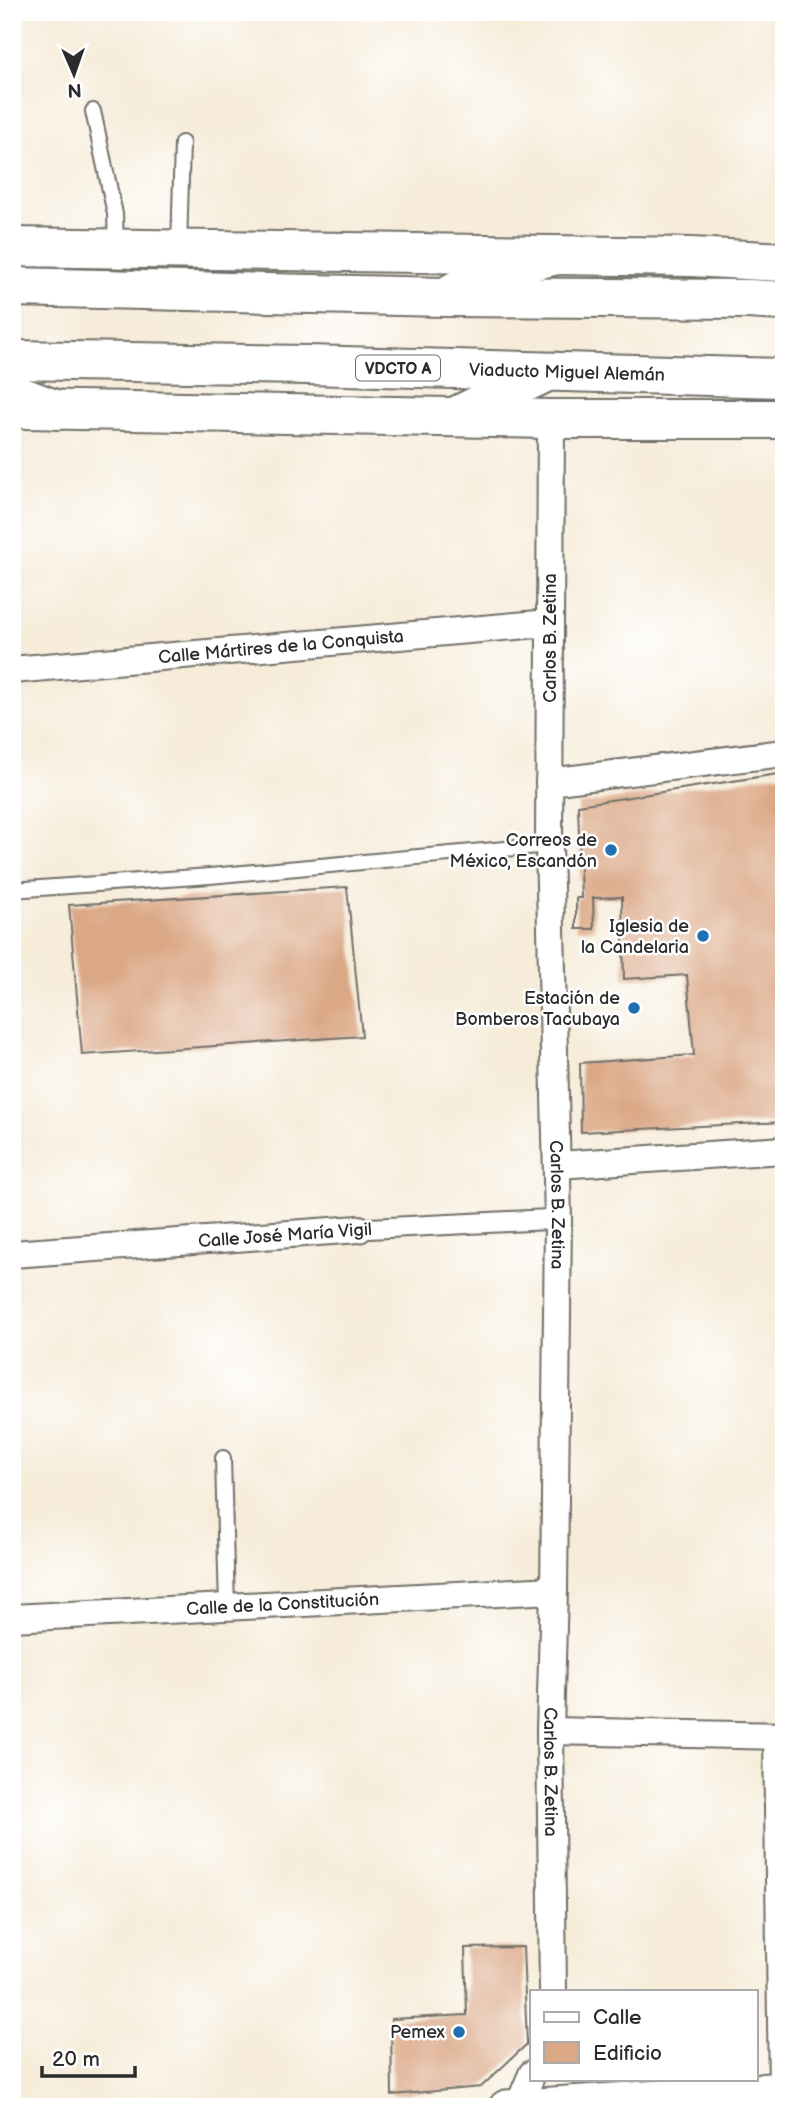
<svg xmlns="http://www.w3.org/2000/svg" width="796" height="2119" font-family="'Balsamiq Sans',sans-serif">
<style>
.building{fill:#dba886}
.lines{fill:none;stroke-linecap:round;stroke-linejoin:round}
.service-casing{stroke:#726f68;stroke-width:18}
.pedestrian-casing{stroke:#726f68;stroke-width:23}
.minor-casing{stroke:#726f68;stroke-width:30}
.tertiary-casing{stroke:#726f68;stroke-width:37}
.secondary-casing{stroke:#726f68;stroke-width:42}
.motorway-casing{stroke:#726f68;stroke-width:42}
.service{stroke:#fff;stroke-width:14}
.pedestrian{stroke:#fff;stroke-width:19}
.minor{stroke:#fff;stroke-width:26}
.tertiary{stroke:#fff;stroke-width:33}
.secondary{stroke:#fff;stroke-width:38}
.motorway{stroke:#fff;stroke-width:38}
.poi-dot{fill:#1f6fb2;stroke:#fff;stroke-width:2.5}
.labels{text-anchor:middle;stroke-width:5;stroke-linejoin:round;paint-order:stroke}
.shield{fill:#fff;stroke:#6b6b6b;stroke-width:2}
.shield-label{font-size:16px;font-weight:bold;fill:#2b2b2b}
.street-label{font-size:18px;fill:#2b2b2b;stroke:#fff}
.poi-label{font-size:18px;fill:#2b2b2b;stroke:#fff;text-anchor:end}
</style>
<rect width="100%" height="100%" fill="#fff"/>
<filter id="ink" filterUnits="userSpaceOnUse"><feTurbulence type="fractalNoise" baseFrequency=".0143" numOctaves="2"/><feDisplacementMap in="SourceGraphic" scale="14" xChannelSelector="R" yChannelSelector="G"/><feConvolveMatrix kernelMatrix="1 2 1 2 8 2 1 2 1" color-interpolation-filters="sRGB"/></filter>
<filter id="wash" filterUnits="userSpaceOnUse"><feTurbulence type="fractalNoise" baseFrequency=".00686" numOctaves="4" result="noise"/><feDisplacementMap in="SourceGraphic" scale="28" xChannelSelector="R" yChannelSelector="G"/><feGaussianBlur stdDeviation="1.57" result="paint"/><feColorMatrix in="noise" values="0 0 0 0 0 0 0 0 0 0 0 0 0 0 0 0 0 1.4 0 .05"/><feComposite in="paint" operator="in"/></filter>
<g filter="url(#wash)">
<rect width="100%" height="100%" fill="#f6ecd9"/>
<g id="blocks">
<path class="building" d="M 784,773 L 784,1122 L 581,1132 L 580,1063 L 694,1055 L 687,975 L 624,979 L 622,897 L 593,898 L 594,929 L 576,929 L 576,898 L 581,898 L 578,805 Z
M 347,887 L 362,1036 L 82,1055 L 69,905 Z
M 523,1947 L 527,2044 L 481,2087 L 392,2095 L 391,2019 L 467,2015 L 465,1948 Z"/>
</g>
</g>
<g filter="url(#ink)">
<use href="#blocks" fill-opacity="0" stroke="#726f68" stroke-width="2"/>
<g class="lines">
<defs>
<path id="service" d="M 93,111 L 115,214 L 116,247
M 179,248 L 182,143
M 12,890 L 210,876 L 549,845
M 223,1458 L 227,1607"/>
<path id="pedestrian" d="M 359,1229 L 558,1219"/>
<g id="minor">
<path id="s1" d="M 551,419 L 549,845 L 558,1219 L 554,1590 L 550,1731 L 553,1991"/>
<path id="s2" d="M 12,670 L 550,623"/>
<path d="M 549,782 L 784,753"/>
<path d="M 558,1165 L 784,1150"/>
<path d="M 12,1254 L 359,1229"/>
<path id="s3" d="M 12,1618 L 554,1590"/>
<path d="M 550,1731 L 784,1736"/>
<path d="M 777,1736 L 782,2089"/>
<path d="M 518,2107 L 532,2074"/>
</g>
<path id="tertiary" d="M 506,2107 L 784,2089"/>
<path id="secondary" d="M 12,247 L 691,257 L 784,262
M 25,409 L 551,419 L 784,419"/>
<g id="motorway">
<path d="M 12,287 L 444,297 L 747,299 L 784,301"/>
<path d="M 452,293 C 486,273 520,263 558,255"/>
<path id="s4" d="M 12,360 L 307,365 L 784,378"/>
<path d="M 12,393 L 57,410"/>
<path d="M 456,416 L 543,374"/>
</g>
</defs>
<use href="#service" class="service-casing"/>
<use href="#pedestrian" class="pedestrian-casing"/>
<use href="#minor" class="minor-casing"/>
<use href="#tertiary" class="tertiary-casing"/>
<use href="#secondary" class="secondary-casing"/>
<use href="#motorway" class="motorway-casing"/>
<use href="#service" class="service"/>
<use href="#pedestrian" class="pedestrian"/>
<use href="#minor" class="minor"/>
<use href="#tertiary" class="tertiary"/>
<use href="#secondary" class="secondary"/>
<use href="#motorway" class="motorway"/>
</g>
</g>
<g class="poi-dot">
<circle cx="611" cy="850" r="7"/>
<circle cx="703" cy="936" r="7"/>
<circle cx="634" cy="1008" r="7"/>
<circle cx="459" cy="2032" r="7"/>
</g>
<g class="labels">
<rect class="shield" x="356" y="355.5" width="84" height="25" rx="5"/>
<g class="shield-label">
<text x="398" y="374">VDCTO A</text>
</g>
<g class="street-label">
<text dy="6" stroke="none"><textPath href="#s4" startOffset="555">Viaducto Miguel Alemán</textPath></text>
<text transform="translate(550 638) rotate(-90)" y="6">Carlos B. Zetina</text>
<text dy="6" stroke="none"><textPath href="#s2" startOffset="270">Calle Mártires de la Conquista</textPath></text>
<text dy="6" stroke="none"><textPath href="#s1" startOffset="786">Carlos B. Zetina</textPath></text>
<text transform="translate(285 1235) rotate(-4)" y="6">Calle José María Vigil</text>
<text dy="6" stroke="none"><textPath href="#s3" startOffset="271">Calle de la Constitución</textPath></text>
<text dy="6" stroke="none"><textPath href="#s1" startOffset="1353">Carlos B. Zetina</textPath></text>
</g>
<g class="poi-label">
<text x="597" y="846">Correos de<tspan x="597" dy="21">México, Escandón</tspan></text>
<text x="689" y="932">Iglesia de<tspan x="689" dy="21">la Candelaria</tspan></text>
<text x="620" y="1004">Estación de<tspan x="620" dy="21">Bomberos Tacubaya</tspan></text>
<text x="445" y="2038">Pemex</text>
</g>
</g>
<rect width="796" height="2119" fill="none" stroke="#fff" stroke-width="42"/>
<rect x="530" y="1990" width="228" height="91" fill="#ffffff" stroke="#aaaaaa" stroke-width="2"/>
<rect x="544" y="2012" width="35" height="10" fill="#ffffff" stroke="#aaaaaa" stroke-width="2"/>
<text x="593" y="2024" font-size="21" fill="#2b2b2b">Calle</text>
<rect x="544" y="2042" width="35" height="21" fill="#dba886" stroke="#aaaaaa" stroke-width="2"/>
<text x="593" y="2060" font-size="21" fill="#2b2b2b">Edificio</text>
<g transform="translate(74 74) rotate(178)" stroke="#ffffff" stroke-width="5" paint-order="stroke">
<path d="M0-5L12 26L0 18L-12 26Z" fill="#2b2b2b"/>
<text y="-10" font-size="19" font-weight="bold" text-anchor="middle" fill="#2b2b2b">N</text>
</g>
<path d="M42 2066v10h93v-10" fill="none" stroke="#2b2b2b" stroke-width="3.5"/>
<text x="52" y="2066" font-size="21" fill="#2b2b2b" stroke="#ffffff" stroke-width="5" paint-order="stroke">20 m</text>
</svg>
